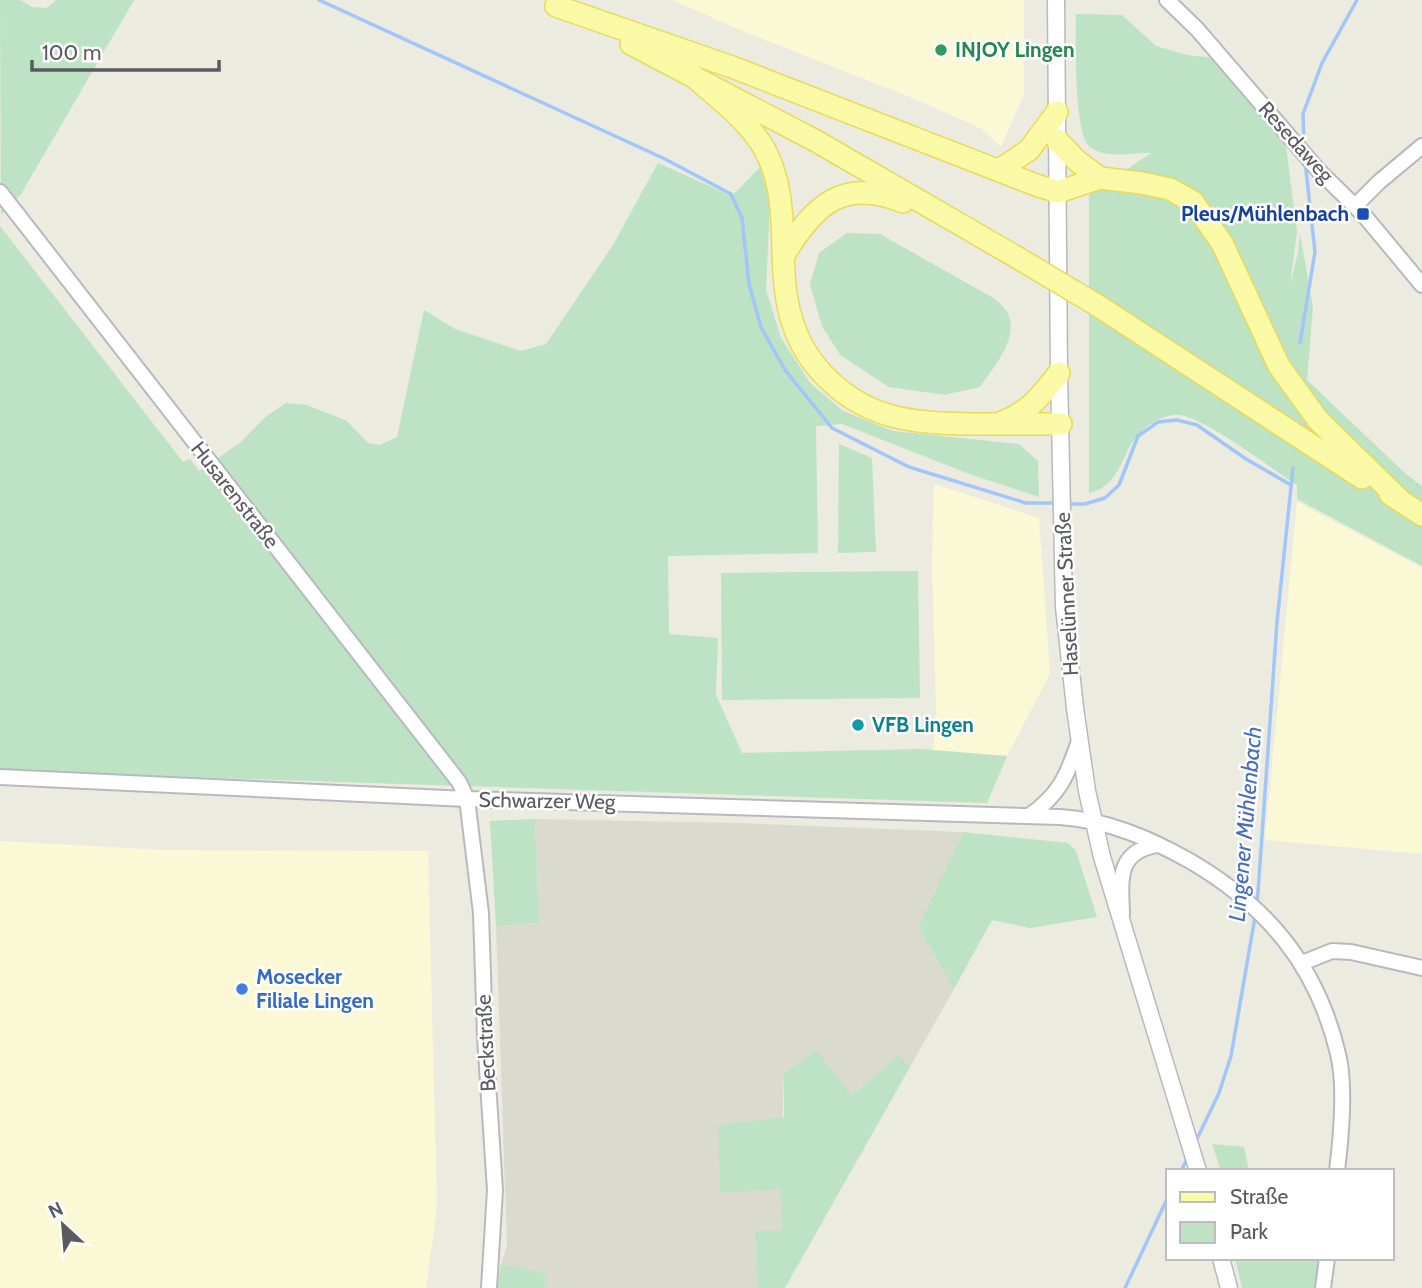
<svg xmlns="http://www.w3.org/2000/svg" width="1422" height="1288" font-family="Cabin,sans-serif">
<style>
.commercial{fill:#fbf9d5}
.education{fill:#dbdacf}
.green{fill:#bee2c4}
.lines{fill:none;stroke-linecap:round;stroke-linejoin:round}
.stream{stroke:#a2c5fa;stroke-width:3.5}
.minor-casing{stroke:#b8b9bf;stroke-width:18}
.tertiary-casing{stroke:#b8b9bf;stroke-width:19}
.primary-casing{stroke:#e9d95c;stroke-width:24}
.minor{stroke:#fff;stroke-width:14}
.tertiary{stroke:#fff;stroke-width:16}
.primary{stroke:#fafaa6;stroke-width:21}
.primary-bridge-casing{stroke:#e9d95c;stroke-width:24;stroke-linecap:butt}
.primary-bridge{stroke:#fafaa6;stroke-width:21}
.leisure-dot{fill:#2e9e5b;stroke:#fff;stroke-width:2.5}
.transit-dot{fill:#1a4fb4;stroke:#fff;stroke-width:2.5}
.culture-dot{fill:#0f9aa8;stroke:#fff;stroke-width:2.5}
.shop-dot{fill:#3f7fe0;stroke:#fff;stroke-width:2.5}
.labels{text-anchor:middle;stroke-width:5;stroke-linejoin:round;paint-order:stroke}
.leisure-label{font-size:21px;font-weight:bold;fill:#27864d;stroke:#fff;text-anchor:start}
.street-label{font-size:21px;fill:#595b61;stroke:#fff}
.transit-label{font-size:21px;font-weight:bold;fill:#164399;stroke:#fff;text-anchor:end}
.culture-label{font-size:21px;font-weight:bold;fill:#0d838f;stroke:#fff;text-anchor:start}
.shop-label{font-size:21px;font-weight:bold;fill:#366cbe;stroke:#fff;text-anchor:start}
.water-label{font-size:23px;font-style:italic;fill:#466cbb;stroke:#fff}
</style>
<rect width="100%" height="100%" fill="#ebebe0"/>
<path class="commercial" d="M 672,0 L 1024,0 L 1024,94 L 1001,147 L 982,129 L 920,101 L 745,32 Z
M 934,484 L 1039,518 L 1050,674 L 1007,756 L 933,752 L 936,711 L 932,562 Z
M 1297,502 L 1422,568 L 1422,854 L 1265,840 Z
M 0,841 L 164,850 L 428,851 L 437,1207 L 426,1288 L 0,1288 Z"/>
<path class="education" d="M 535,819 L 740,823 L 963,832 L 918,927 L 954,989 L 910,1067 L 898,1056 L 852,1095 L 784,1074 L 780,1189 L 782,1230 L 755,1232 L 757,1288 L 545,1288 L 544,1273 L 501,1264 L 507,1246 L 496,926 L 539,923 Z"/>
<path class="green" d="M 0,0 L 20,0 L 32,7 L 47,8 L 56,0 L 134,0 L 21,194 L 1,215 Z
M 1076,14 L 1122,15 L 1156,46 L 1187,55 L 1214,58 L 1285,138 L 1297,232 L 1290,285 L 1298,253 L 1300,234 L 1313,307 L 1307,380 L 1407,475 L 1422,486 L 1422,566 L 1297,499 L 1297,485 C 1273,470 1200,413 1176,415 C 1154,416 1136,433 1127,452 C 1118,471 1111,488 1089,493 L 1089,195 L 1151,153 C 1134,152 1107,159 1091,148 C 1073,137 1076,37 1076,14 Z
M 658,163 L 732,196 L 760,167 L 770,202 L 766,290 L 781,338 L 810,383 L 843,411 L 893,431 L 1019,444 L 1038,461 L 1039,497 L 972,475 L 842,424 L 816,426 L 818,553 L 668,556 L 669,634 L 718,638 L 716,695 L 742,753 L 922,749 L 1007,756 L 987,803 L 0,771 L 0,226 L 183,462 L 190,459 L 199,471 L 241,442 L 264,418 L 286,403 L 307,405 L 347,421 L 368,443 L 380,445 L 397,437 L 424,310 L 455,329 L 521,351 L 546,344 L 613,245 Z
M 847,233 L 880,234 L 995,299 C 999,303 1004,307 1007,312 C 1021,336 993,368 980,387 L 945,395 L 889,387 L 840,355 L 822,326 L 810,284 L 819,253 Z
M 839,444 L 872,458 L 876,552 L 838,553 Z
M 918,571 L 920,698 L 722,700 L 721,573 Z
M 535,819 L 539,923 L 496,926 L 490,821 Z
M 963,832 L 1068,843 L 1076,851 L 1097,917 L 1030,928 L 992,920 L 954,989 L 918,927 Z
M 816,1050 L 852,1095 L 899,1055 L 910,1067 L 785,1288 L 757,1288 L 755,1231 L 782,1230 L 780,1189 L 720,1193 L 718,1125 L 784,1117 L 784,1074 Z
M 1212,1144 L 1244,1147 L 1249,1171 L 1221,1171 Z
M 1235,1258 L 1319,1258 L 1316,1288 L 1242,1288 Z
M 501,1264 L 545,1273 L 545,1288 L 497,1288 Z"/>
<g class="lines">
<path class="stream" d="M 319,0 L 665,159 L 731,194 L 742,218 L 749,284 L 761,327 L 785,370 L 832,428 L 909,467 L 1026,503 L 1057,503
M 1304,146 L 1303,114 L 1322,63 L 1357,0
M 1300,343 L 1315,252 L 1305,161
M 1065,504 L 1085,504 L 1105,498 L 1119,485 L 1138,436 L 1158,422 L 1177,420 L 1197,425 L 1246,459 L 1291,485
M 1257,906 L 1277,622 L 1293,468
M 1196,1141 L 1219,1093 L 1231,1056 L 1255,917
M 1181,1171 L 1188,1157
M 1125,1288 L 1168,1197"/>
<defs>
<path id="minor" d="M 1167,0 L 1197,29 L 1319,171 L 1363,214 L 1422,285
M 0,192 C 152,389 306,585 459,782 L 467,799 L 481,913 L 485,1037 L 495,1190 L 489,1288
M 1356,205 L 1379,182 L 1422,146
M 0,777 L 467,799 L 1060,817 C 1107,820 1149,838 1190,861 C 1267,906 1317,965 1338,1054 C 1346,1085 1341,1138 1337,1171
M 1029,816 C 1060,794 1067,776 1079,741
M 1122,914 C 1121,880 1116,852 1157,845
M 1302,963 L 1332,951 L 1351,952 L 1422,968
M 1323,1288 L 1327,1258"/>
<path id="tertiary" d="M 1056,0 L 1059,373 L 1064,607 L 1075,708 L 1087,791 L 1102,857 L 1198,1171
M 1221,1258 L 1229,1288"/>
<path id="primary" d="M 556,6 L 732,67 L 1036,185 L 1058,192 L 1100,178 L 1142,183 L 1170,189 L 1193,202 L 1222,243 L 1279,366 L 1318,420 L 1401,501
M 631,44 L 816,141 L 1018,258
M 692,75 C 717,98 748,119 765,150 C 788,194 780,239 785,285 C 788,318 799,348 821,372 C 864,419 910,423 970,424 C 1001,424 1031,424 1061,424
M 1057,140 L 1077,161 L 1100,178
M 999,170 L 1029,150 L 1057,112
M 784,255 C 814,205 843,177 903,202
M 1100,307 L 1362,478
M 1002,422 C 1031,411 1040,396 1059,373
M 1390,494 L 1422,515"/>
</defs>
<use href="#minor" class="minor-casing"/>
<use href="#tertiary" class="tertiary-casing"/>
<use href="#primary" class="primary-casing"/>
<use href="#minor" class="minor"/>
<use href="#tertiary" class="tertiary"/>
<use href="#primary" class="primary"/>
<defs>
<path id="primary-bridge" d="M 1018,258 L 1100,307"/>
</defs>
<use href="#primary-bridge" class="primary-bridge-casing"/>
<use href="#primary-bridge" class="primary-bridge"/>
</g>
<circle class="leisure-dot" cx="941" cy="50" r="7"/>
<rect class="transit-dot" x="1356" y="207" width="14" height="14" rx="3.5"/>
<circle class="culture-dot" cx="858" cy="725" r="7"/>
<circle class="shop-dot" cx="242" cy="989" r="7"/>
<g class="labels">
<g class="leisure-label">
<text x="955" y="57">INJOY Lingen</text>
</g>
<g class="street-label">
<text transform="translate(1296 142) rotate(48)" y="7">Resedaweg</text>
<text transform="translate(235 495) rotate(52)" y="7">Husarenstraße</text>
<text transform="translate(1067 594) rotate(-93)" y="7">Haselünner Straße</text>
<text transform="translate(547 801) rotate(1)" y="7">Schwarzer Weg</text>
<text transform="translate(486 1043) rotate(-93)" y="7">Beckstraße</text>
</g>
<g class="transit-label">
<text x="1349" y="221">Pleus/Mühlenbach</text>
</g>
<g class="culture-label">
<text x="872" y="732">VFB Lingen</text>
</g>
<g class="shop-label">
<text x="256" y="984">Mosecker<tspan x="256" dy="24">Filiale Lingen</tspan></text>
</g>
<g class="water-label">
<text transform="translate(1245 824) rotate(-85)" y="8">Lingener Mühlenbach</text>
</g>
</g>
<rect x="1166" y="1169" width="228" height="91" fill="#ffffff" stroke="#bdbdc0" stroke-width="2"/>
<rect x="1180" y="1192" width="35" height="10" fill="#fafaa6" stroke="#bdbdc0" stroke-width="2"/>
<text x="1230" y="1204" font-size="21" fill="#595b61">Straße</text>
<rect x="1180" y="1222" width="35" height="21" fill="#bee2c4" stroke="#bdbdc0" stroke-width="2"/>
<text x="1230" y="1239" font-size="21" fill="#595b61">Park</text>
<g transform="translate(63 1225) rotate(334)" stroke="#ffffff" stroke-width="5" paint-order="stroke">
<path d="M0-5L12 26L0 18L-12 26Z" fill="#595b61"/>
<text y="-10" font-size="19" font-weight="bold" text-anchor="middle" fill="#595b61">N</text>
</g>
<path d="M32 60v10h187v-10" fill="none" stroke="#595b61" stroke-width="3.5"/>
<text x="42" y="60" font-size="21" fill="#595b61" stroke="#ffffff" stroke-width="5" paint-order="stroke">100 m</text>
</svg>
